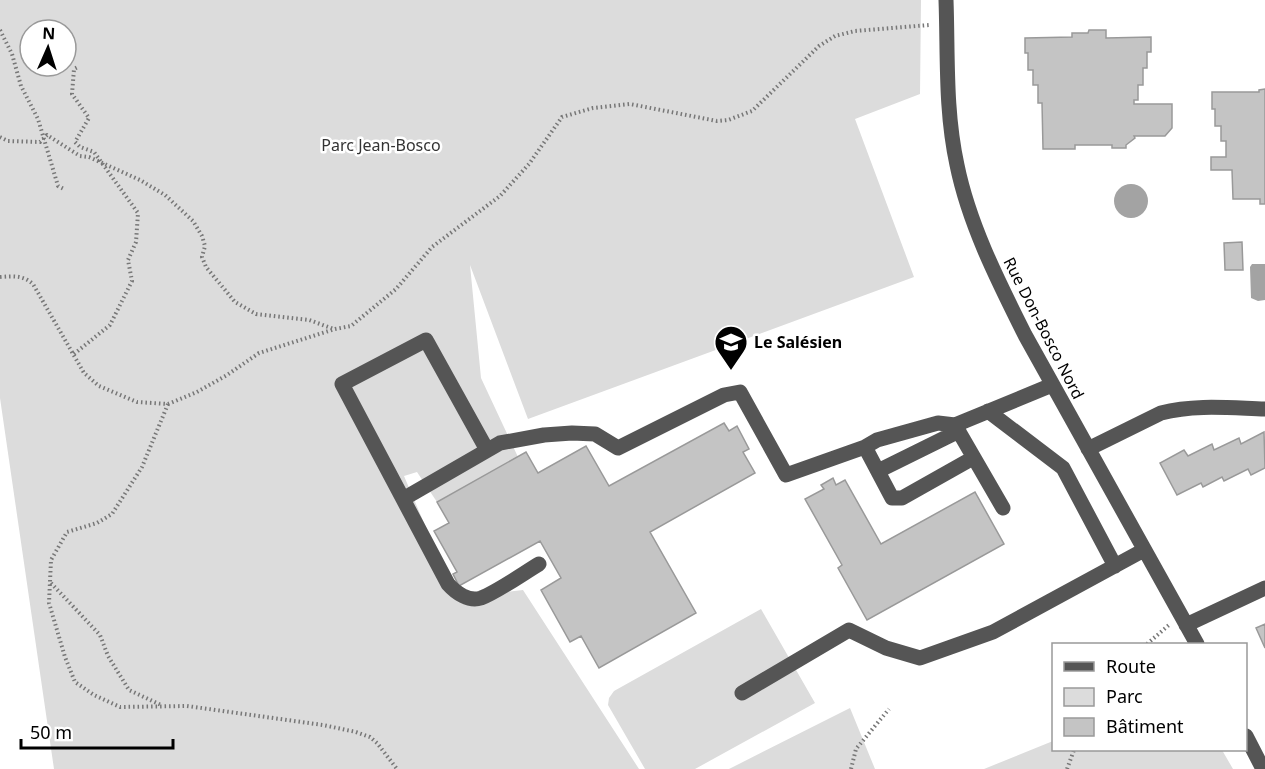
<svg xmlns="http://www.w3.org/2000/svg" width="1265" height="769" font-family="'Noto Sans',sans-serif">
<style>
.green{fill:#dcdcdc;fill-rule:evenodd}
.water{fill:#a3a3a3}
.building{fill:#c4c4c4;stroke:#999;stroke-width:1.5}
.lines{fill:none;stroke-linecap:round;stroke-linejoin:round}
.path{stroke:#777;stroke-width:4;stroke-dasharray:1.5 3;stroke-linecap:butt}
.minor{stroke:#555;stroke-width:15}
.labels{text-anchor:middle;stroke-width:5;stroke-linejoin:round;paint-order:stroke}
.park-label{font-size:16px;fill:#333;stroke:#fff}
.street-label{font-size:16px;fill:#000;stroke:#fff}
.poi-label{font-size:16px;font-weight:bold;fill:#000;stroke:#fff;text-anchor:start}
</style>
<rect width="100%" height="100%" fill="#fff"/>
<path class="green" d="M 0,0 L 921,0 L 920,94 L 855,119 L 914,277 L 528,419 L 470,265 L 481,378 L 518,457 L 437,502 L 417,472 L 404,476 L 456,598 L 523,590 L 639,769 L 54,769 L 0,398 ZM 30,30 L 66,30 L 66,66 L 30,66 Z
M 761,609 L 815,703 L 695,769 L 645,769 L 608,705 L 609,698 L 614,691 Z
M 850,708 L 875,769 L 729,769 Z
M 1053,741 L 1054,750 L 1222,750 L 1233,769 L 984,769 Z"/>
<path class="water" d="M1114 201a17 17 0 1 1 34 0a17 17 0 1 1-34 0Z
M 1252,264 L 1265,264 L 1265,300 L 1258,301 L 1251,298 L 1250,267 Z"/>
<path class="building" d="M 1089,30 L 1106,30 L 1106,38 L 1151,37 L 1151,52 L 1147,52 L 1147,68 L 1143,68 L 1143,85 L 1138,85 L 1138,100 L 1134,100 L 1134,104 L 1172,104 L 1172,128 L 1165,136 L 1134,136 L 1135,138 L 1126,145 L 1126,148 L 1112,148 L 1112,145 L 1075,145 L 1075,149 L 1043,149 L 1042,103 L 1038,103 L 1038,85 L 1033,85 L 1033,70 L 1028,70 L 1028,53 L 1025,53 L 1025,38 L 1072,37 L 1072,33 L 1088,33 Z
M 1265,89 L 1265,204 L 1260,204 L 1260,199 L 1233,199 L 1232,170 L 1211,170 L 1211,157 L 1226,157 L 1226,141 L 1221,141 L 1221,126 L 1215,126 L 1215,109 L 1212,109 L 1212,92 L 1259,92 L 1259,90 Z
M 1242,242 L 1243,270 L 1225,270 L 1224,243 Z
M 724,423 L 729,431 L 737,426 L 749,449 L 743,452 L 755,473 L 650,532 L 696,613 L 599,668 L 581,636 L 570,642 L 541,590 L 561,578 L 540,541 L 459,586 L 453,574 L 457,572 L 434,531 L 449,523 L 437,502 L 526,452 L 538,473 L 586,446 L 609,486 Z
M 1264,432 L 1265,468 L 1251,475 L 1248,469 L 1224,481 L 1222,477 L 1203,487 L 1201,483 L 1177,495 L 1160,463 L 1184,450 L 1188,456 L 1212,444 L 1214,450 L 1239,438 L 1241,444 Z
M 833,478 L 836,485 L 845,480 L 881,544 L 975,492 L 1004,544 L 867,620 L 838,568 L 842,565 L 805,499 L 824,489 L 821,485 Z
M 1265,624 L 1265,648 L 1256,628 Z"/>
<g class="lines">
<path class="path" d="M 0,30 L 12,54 L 21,86 L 38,119 L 58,186 L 64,189
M 0,137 L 8,141 L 40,142 L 47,135 L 80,156 L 89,157 L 140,180 L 165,195 L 193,221 L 202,236 L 205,246 L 202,257 L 206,267 L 235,302 L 256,314 L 309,320 L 334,329
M 0,277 C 13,276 23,275 33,284 L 84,373 L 99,386 L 137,402 L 168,404 L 197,392 L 227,375 L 259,353 L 335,329 L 351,326 L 396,289 L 432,247 L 500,196 L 529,164 L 562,117 L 593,108 L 630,104 L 717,121 L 728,120 L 752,111 L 819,46 L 835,36 L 855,31 L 929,25
M 74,354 L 110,325 L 132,281 L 128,260 L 136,242 L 138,213 L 94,152 L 80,147 L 75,142 L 89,118 L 72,94 L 74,69 L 78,67
M 168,404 L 142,467 L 112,514 L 97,523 L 67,532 L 51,560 L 49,603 L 65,657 L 75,682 L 94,695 L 120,707 L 187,706 L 323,725 L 356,732 L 370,737 L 377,743 L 397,769
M 51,583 L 100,635 L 108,656 L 129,690 L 161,705
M 1147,644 L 1169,625
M 851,769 L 856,749 L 889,709
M 1067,769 L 1074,750"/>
<path class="minor" d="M 946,0 C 948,55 945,110 957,165 C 969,224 998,281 1025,335 L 1197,644
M 988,411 L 1063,468 L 1115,566
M 955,425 L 1003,508
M 1088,449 L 1161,413 C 1195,404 1231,408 1265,409
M 973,458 L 902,498 L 892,498 L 865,447 L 877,440 L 938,423 L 955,425 L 1052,385
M 878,471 L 959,431
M 403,499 L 342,384 L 426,340 L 487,450
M 539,564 C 524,573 497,592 481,598 C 469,602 456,593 448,584 L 403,499 L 500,443 L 544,435 L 572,433 L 595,434 L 618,448 L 724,395 L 740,392 L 786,475 L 865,447
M 1186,625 L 1265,588
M 742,693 L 849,630 L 886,648 L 920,658 L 993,632 L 1144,550
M 1246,736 L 1263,769"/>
</g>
<defs>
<symbol id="school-pin" viewBox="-11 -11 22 30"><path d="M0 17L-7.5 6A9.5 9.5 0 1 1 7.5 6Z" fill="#000" stroke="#fff"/><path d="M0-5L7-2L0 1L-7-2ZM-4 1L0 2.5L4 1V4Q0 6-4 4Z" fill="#fff"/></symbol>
</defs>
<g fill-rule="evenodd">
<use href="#school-pin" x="712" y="323" width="38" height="52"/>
</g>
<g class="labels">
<g class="park-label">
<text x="381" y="151">Parc Jean-Bosco</text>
</g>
<g class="street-label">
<text transform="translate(1044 328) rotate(63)" y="6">Rue Don-Bosco Nord</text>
</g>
<g class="poi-label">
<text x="754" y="348">Le Salésien</text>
</g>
</g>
<rect x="1052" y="643" width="195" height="108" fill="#ffffff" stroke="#999999" stroke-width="1.5"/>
<rect x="1064" y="662" width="30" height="9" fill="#555555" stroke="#999999" stroke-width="1.5"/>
<text x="1106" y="673" font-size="18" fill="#000000">Route</text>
<rect x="1064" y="688" width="30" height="18" fill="#dcdcdc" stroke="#999999" stroke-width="1.5"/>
<text x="1106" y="703" font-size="18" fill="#000000">Parc</text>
<rect x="1064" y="718" width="30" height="18" fill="#c4c4c4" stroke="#999999" stroke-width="1.5"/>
<text x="1106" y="733" font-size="18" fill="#000000">Bâtiment</text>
<g transform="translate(48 48) rotate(3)"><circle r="28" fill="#ffffff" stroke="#999999" stroke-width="1.5"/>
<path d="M0-4.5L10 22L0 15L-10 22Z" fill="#000000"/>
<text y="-9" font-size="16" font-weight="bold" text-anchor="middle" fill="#000000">N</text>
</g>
<path d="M21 739v9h152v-9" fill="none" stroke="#000000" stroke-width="3"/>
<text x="30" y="739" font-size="18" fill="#000000" stroke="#ffffff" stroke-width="4.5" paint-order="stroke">50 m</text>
</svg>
